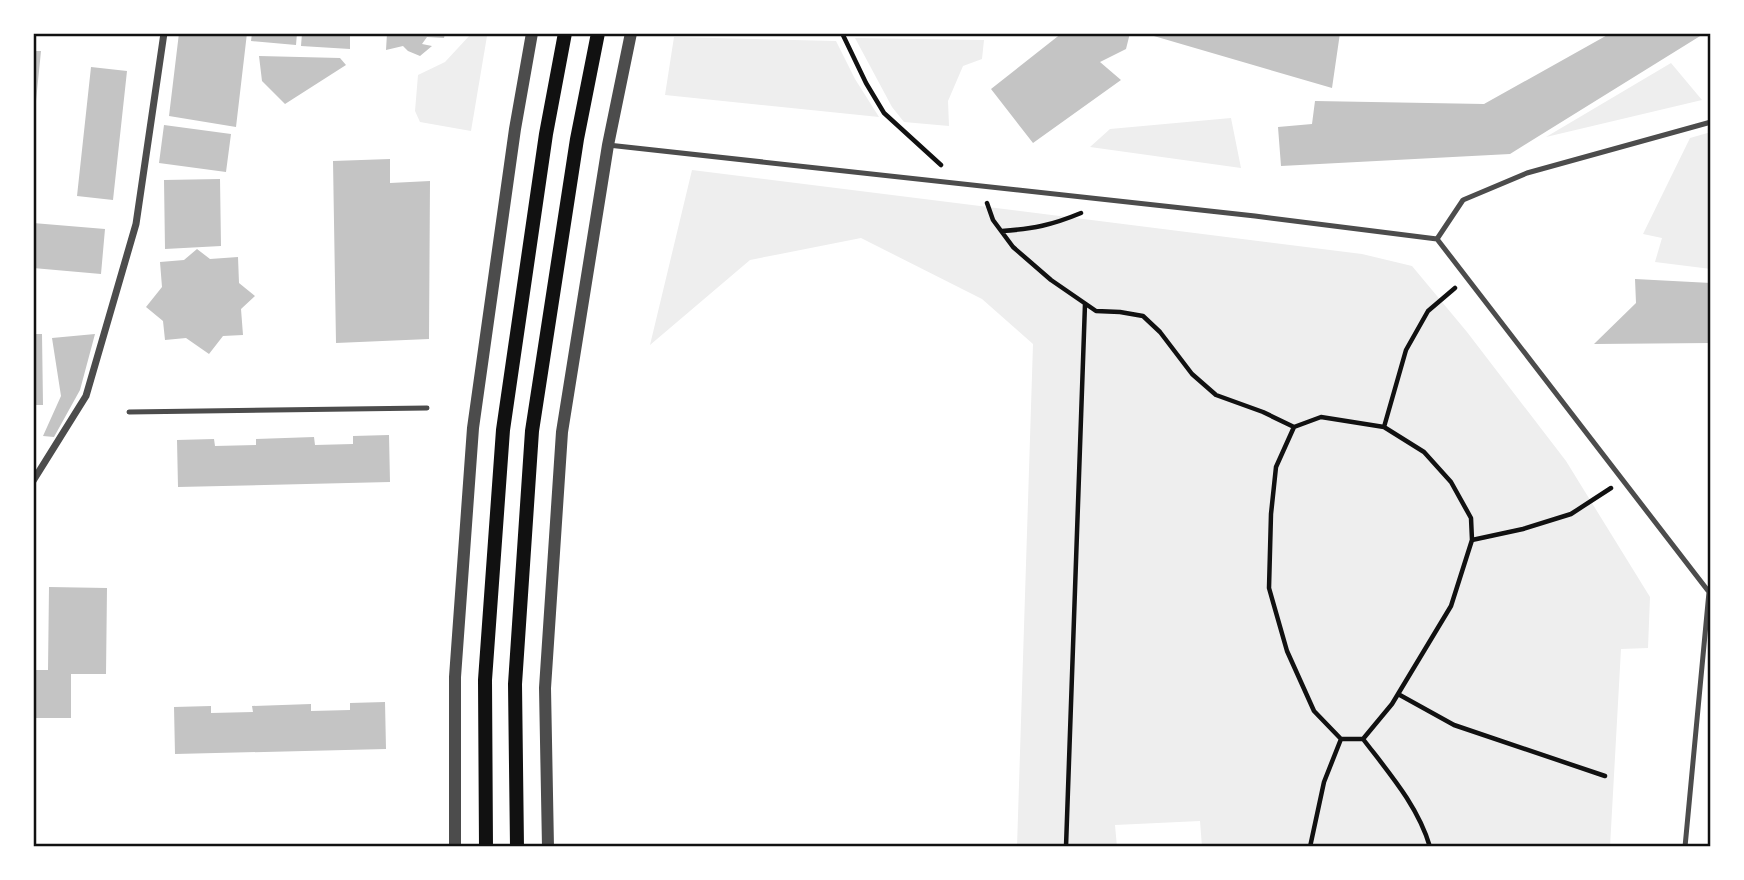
<svg xmlns="http://www.w3.org/2000/svg" width="1744" height="880" font-family="Lato,sans-serif">
<style>
.green{fill:#eee}
.building{fill:#c4c4c4}
.lines{fill:none;stroke-linecap:round;stroke-linejoin:round}
.path{stroke:#111;stroke-width:4.5}
.service{stroke:#4c4c4c;stroke-width:5}
.minor{stroke:#4c4c4c;stroke-width:7}
.tertiary{stroke:#4c4c4c;stroke-width:12}
.secondary{stroke:#111;stroke-width:14}
.neatline{fill:none;stroke:#111;stroke-width:2.5}
</style>
<rect width="100%" height="100%" fill="#fff"/>
<path class="green" d="M 470,35 L 487,36 L 471,131 L 420,122 L 415,111 L 418,75 L 445,62 Z
M 674,37 L 836,41 L 855,79 L 879,117 L 665,95 Z
M 855,38 L 984,40 L 982,59 L 963,66 L 948,101 L 949,126 L 904,122 L 892,107 Z
M 1671,63 L 1702,100 L 1546,137 Z
M 1231,118 L 1241,168 L 1090,147 L 1110,129 Z
M 1711,132 L 1711,269 L 1655,262 L 1662,238 L 1643,234 L 1690,138 Z
M 692,170 L 1362,254 L 1412,266 L 1467,332 L 1566,461 L 1650,597 L 1648,648 L 1621,649 L 1610,847 L 1202,847 L 1200,821 L 1115,825 L 1117,847 L 1017,847 L 1033,344 L 982,299 L 861,238 L 750,260 L 650,345 Z"/>
<path class="building" d="M 179,33 L 247,33 L 236,127 L 169,116 Z
M 252,33 L 297,33 L 296,45 L 251,41 Z
M 302,33 L 350,33 L 350,49 L 301,46 Z
M 387,33 L 445,33 L 444,38 L 427,37 L 422,44 L 432,46 L 420,56 L 408,51 L 403,46 L 386,50 Z
M 1062,33 L 1130,33 L 1126,49 L 1100,62 L 1121,80 L 1033,143 L 991,89 Z
M 1147,33 L 1340,33 L 1332,88 L 1147,34 Z
M 1611,33 L 1705,33 L 1510,154 L 1281,166 L 1278,127 L 1312,124 L 1315,101 L 1484,104 Z
M 33,51 L 41,51 L 35,111 L 33,111 Z
M 259,56 L 340,58 L 346,65 L 285,104 L 262,81 Z
M 91,67 L 127,71 L 113,200 L 77,196 Z
M 164,125 L 231,134 L 226,172 L 159,163 Z
M 390,159 L 390,183 L 430,181 L 429,339 L 336,343 L 333,161 Z
M 220,179 L 221,246 L 165,249 L 164,180 Z
M 33,223 L 105,229 L 101,274 L 33,268 Z
M 197,249 L 210,259 L 238,257 L 239,283 L 255,296 L 241,309 L 243,335 L 223,336 L 209,354 L 186,338 L 165,340 L 163,321 L 146,307 L 162,287 L 160,262 L 184,260 Z
M 1635,279 L 1711,283 L 1711,343 L 1594,344 L 1636,303 Z
M 33,334 L 42,334 L 43,405 L 33,405 Z
M 95,334 L 80,390 L 54,437 L 43,436 L 61,396 L 52,338 Z
M 389,435 L 390,482 L 178,487 L 177,440 L 214,439 L 215,446 L 256,445 L 256,439 L 314,437 L 315,445 L 353,444 L 353,436 Z
M 49,587 L 107,588 L 106,674 L 71,674 L 71,718 L 33,718 L 33,670 L 48,670 Z
M 385,702 L 386,749 L 175,754 L 174,707 L 211,706 L 211,713 L 253,712 L 252,706 L 311,704 L 311,711 L 350,710 L 350,703 Z"/>
<g class="lines">
<path class="path" d="M 842,33 L 866,83 L 884,113 L 941,165
M 987,203 L 993,220 L 1013,247 L 1051,280 L 1096,311 L 1120,312 L 1143,316 L 1160,332 L 1192,374 L 1216,395 L 1263,412 L 1294,427 L 1276,467 L 1271,514 L 1269,588 L 1287,651 L 1314,711 L 1341,739 L 1363,739 L 1392,704 L 1451,606 L 1472,540 L 1471,518 L 1451,482 L 1424,452 L 1384,427 L 1321,417 L 1294,427
M 1002,231 C 1033,229 1052,225 1081,213
M 1384,427 L 1406,350 L 1428,311 L 1455,288
M 1472,540 L 1523,529 L 1571,514 L 1611,488
M 1398,694 L 1454,725 L 1605,776
M 1363,739 C 1389,773 1418,806 1430,847
M 1066,847 L 1085,304
M 1310,847 L 1324,782 L 1341,739"/>
<path class="service" d="M 608,145 L 1255,216 L 1437,239 L 1709,592 L 1685,847
M 1437,239 L 1463,200 L 1527,173 L 1711,122
M 129,412 L 427,408"/>
<path class="minor" d="M 33,481 L 86,396 L 136,224 L 164,33"/>
<path class="tertiary" d="M 455,847 L 455,677 L 473,428 L 515,129 L 532,33
M 548,847 L 545,688 L 562,432 L 608,145 L 631,33"/>
<path class="secondary" d="M 486,847 L 485,680 L 503,430 L 546,134 L 565,33
M 517,847 L 515,684 L 532,431 L 577,139 L 598,33"/>
</g>
<rect width="1744" height="880" fill="none" stroke="#ffffff" stroke-width="70"/>
<rect x="35" y="35" width="1674" height="810" class="neatline"/>
</svg>
